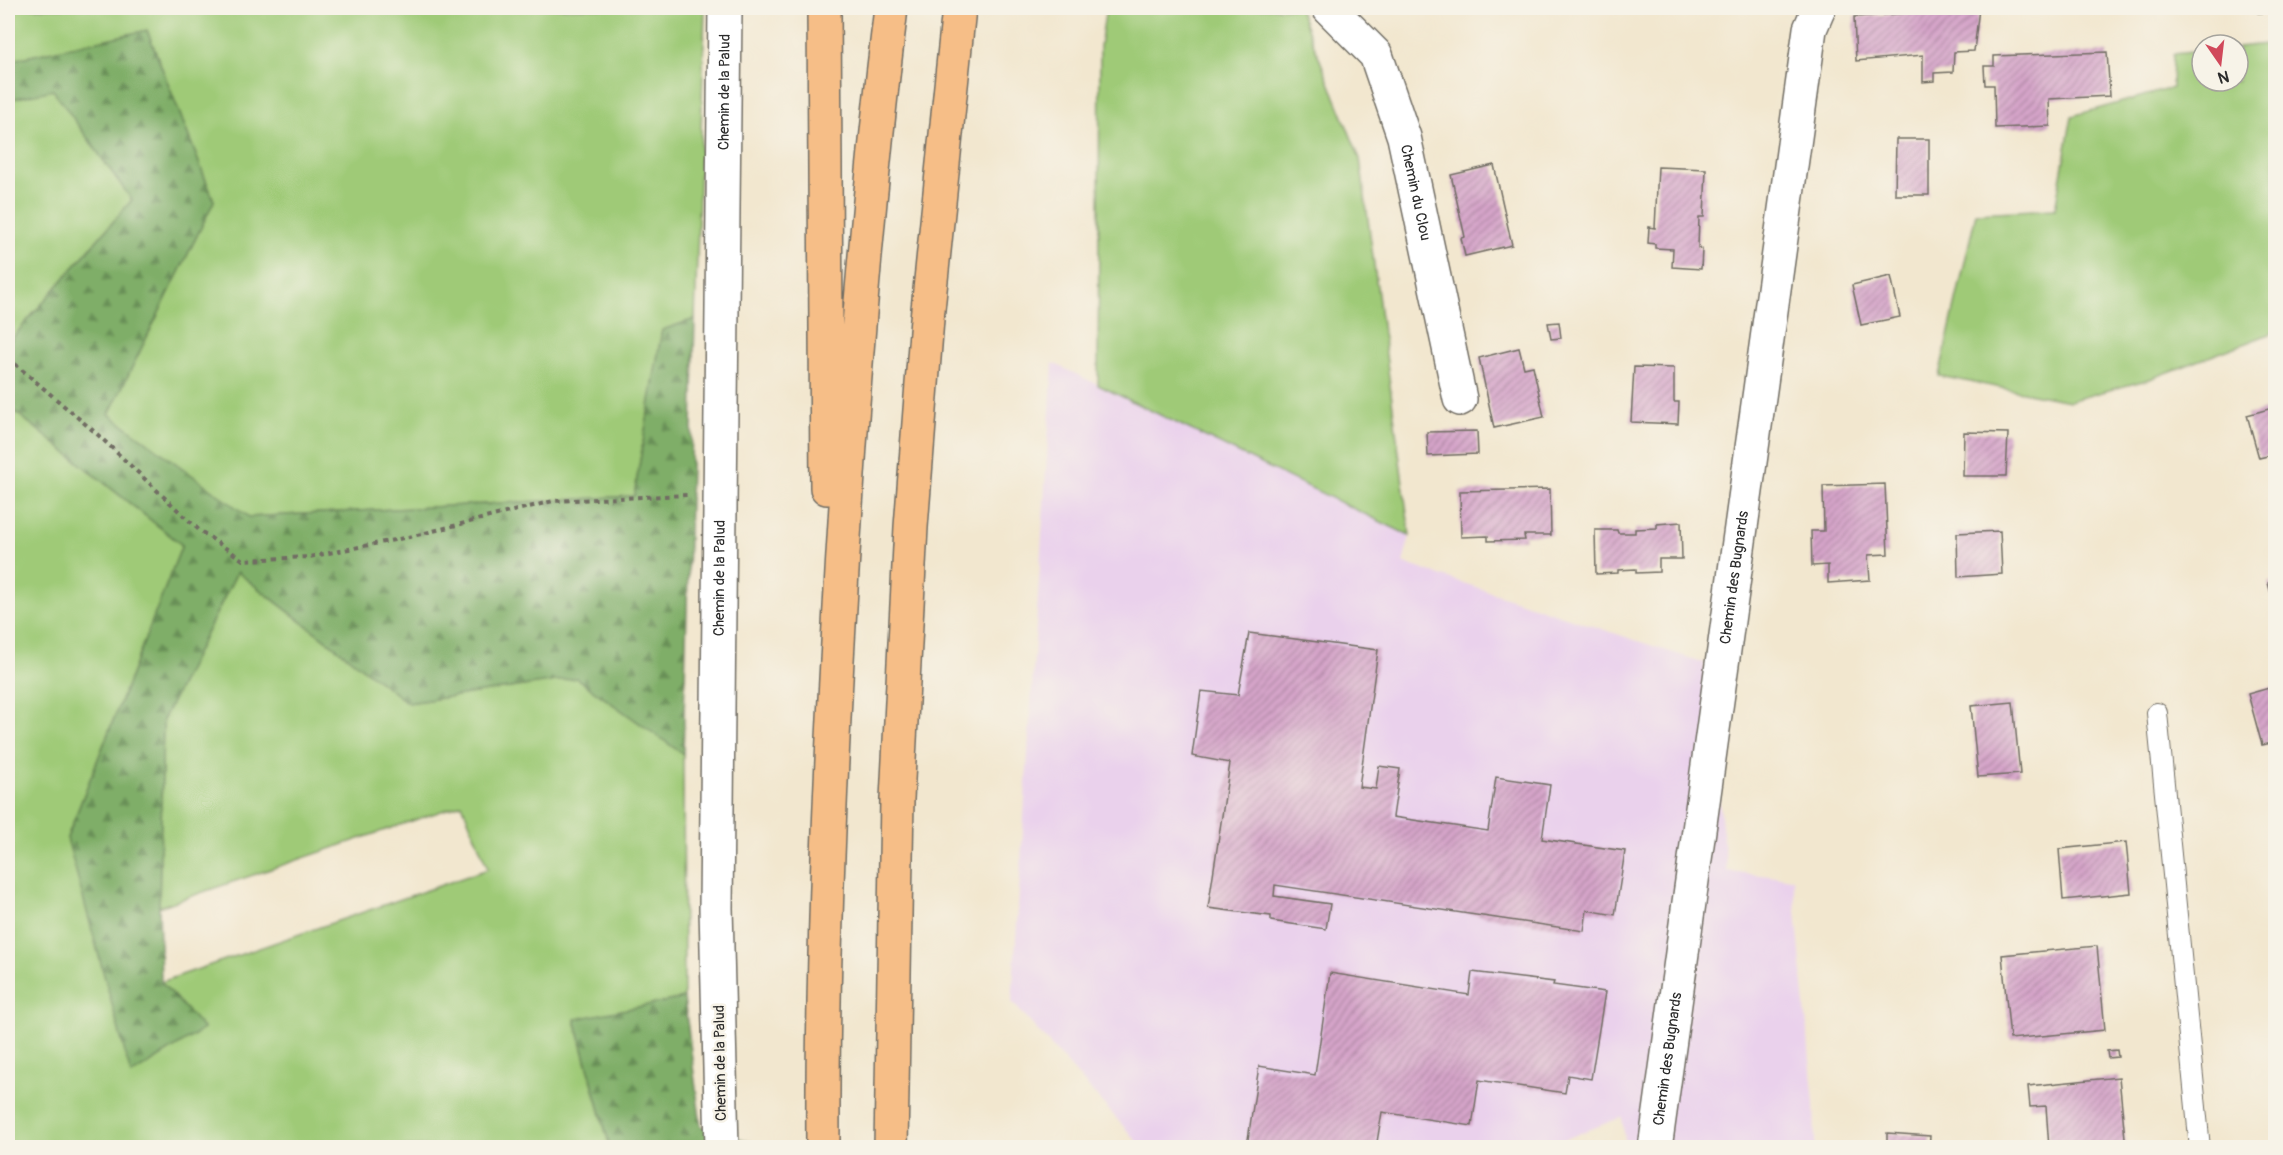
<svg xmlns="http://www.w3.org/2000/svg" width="2283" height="1155" font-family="Pangolin,sans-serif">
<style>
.built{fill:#ead1ec}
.grass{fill:#9fca77;stroke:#657a51;stroke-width:1.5}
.forest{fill:url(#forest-firs);stroke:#556c4a;stroke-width:1.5}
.building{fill:url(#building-hatch)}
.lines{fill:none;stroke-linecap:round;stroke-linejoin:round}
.service-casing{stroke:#716d64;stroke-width:22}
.minor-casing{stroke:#716d64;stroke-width:36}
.tertiary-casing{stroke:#716d64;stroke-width:36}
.motorway-casing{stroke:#716d64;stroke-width:36}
.path{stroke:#716d64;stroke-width:4;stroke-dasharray:4.5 4.5;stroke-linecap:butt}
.service{stroke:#fff;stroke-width:20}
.minor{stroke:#fff;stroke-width:33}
.tertiary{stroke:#fff;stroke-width:33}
.motorway{stroke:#f6be87;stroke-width:33}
.labels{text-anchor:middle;stroke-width:5;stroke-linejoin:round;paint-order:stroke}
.street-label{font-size:15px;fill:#2b2b2b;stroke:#f7f3e8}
</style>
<defs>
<pattern id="forest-firs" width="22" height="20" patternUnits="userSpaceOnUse" patternTransform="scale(1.5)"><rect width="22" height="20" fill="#7fae68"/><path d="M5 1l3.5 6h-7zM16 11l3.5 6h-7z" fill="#688e56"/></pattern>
<pattern id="building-hatch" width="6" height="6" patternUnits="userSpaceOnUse" patternTransform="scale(1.5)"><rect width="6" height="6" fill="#d5a4c9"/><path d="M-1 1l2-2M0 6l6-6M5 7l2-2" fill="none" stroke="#ad86a3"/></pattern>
</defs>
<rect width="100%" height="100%" fill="#f7f3e8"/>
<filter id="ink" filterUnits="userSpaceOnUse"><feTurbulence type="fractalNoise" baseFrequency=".0167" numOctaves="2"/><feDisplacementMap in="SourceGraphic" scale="12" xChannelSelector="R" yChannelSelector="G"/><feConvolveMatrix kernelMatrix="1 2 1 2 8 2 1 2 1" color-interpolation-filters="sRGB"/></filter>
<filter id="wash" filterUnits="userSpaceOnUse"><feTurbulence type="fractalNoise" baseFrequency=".008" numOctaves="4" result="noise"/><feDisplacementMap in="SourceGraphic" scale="24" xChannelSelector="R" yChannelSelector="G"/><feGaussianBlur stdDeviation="1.35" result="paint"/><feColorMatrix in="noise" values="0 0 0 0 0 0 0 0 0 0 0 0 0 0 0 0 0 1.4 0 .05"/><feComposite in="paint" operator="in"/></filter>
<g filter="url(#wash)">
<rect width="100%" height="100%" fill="#f2e7cf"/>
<path class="built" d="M 1053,363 L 1410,536 L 1403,563 L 1704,663 L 1727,871 L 1793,879 L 1814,1103 L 1815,1147 L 1626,1147 L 1622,1117 L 1545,1147 L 1142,1147 L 1012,1002 Z"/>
<path class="grass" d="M 8,8 L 705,8 L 695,319 L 662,330 L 634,496 L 248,517 L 109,414 L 214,201 L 147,30 L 8,61 Z
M 1106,8 L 1299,8 L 1360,159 L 1410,536 L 1098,385 L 1100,46 Z
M 2275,43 L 2275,332 L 2150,379 L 2069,401 L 1939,376 L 1976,213 L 2055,209 L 2072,116 L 2172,88 L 2173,54 L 2202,51 L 2202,81 L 2238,81 L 2238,47 Z
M 53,89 L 132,200 L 8,343 L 8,100 Z
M 8,406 L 182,545 L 67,838 L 161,982 L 488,869 L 462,804 L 159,907 L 163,720 L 237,572 L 408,703 L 576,678 L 683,754 L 684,998 L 575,1020 L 610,1147 L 8,1147 Z"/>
<path class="forest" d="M 147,30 L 214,201 L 109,414 L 249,517 L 634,496 L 662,330 L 695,319 L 683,754 L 576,678 L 408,703 L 237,572 L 163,720 L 159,907 L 161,982 L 204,1029 L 131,1075 L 67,838 L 182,545 L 8,406 L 8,343 L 132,200 L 53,90 L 8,100 L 8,61 Z
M 684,998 L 701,1126 L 760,1145 L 760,1147 L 610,1147 L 575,1019 Z"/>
<g id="blocks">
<path class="building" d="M 1979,8 L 1974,51 L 1954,52 L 1953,72 L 1934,73 L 1934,81 L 1923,82 L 1923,55 L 1856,61 L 1854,17 Z
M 2258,8 L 2276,8 L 2276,12 L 2258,13 Z
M 2107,52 L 2110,96 L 2049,99 L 2050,126 L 1995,128 L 1994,85 L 1985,85 L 1984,66 L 1994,66 L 1994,56 Z
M 1896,139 L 1929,139 L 1929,195 L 1895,195 Z
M 1494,165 L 1512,245 L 1465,256 L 1461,238 L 1465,237 L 1451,175 Z
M 1658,167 L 1706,169 L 1704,217 L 1699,217 L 1698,248 L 1702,249 L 1701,269 L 1672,267 L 1673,249 L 1655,248 L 1655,244 L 1648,243 L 1649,227 L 1655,228 Z
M 1891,276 L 1900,317 L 1861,325 L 1852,285 Z
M 1559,322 L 1561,338 L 1551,339 L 1548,323 Z
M 1519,348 L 1524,368 L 1533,366 L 1544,417 L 1494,428 L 1479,358 Z
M 1634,367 L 1674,368 L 1674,402 L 1679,402 L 1678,424 L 1631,422 Z
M 2276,407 L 2276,454 L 2259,458 L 2247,415 Z
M 1477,431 L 1478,454 L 1428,456 L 1427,432 Z
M 1964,432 L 2008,433 L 2006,476 L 1963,476 Z
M 1885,484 L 1888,554 L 1868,555 L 1870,580 L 1828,583 L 1828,565 L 1812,566 L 1811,531 L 1824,531 L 1823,486 Z
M 1550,489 L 1551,535 L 1524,535 L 1525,540 L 1488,541 L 1488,536 L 1461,537 L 1460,491 Z
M 1681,522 L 1682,559 L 1659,559 L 1659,572 L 1636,573 L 1636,569 L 1618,570 L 1618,573 L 1596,574 L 1595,530 L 1617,530 L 1618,533 L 1635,533 L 1635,529 L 1657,528 L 1657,524 Z
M 2000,531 L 2002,574 L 1958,577 L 1957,533 Z
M 2276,581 L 2276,607 L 2275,607 L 2268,583 Z
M 1249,633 L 1378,650 L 1359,787 L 1376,789 L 1379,766 L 1400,769 L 1393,817 L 1488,831 L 1496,777 L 1550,785 L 1542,839 L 1625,851 L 1615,915 L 1587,910 L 1584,931 L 1275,885 L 1274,896 L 1330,904 L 1326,929 L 1271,921 L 1271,916 L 1208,908 L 1230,763 L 1192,756 L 1201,691 L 1238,695 Z
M 2276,686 L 2276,742 L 2262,745 L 2248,694 Z
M 2013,702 L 2020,774 L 1978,777 L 1971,706 Z
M 2126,842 L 2131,893 L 2063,900 L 2059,849 Z
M 2097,946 L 2105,1030 L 2010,1039 L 2002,955 Z
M 1472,972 L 1554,982 L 1553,985 L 1605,992 L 1591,1079 L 1568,1075 L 1565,1093 L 1479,1080 L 1472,1126 L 1382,1112 L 1376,1148 L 1260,1148 L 1247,1146 L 1259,1066 L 1315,1075 L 1330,973 L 1469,995 Z
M 2117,1050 L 2118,1057 L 2108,1058 L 2107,1051 Z
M 2119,1077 L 2126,1148 L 2049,1148 L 2046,1106 L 2030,1107 L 2028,1086 Z
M 1887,1133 L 1930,1136 L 1929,1148 L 1887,1148 Z"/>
</g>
</g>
<g filter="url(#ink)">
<use href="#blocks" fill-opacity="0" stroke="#716d64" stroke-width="1.5"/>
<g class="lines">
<defs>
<path id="service" d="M 2157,713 L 2200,1148"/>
<g id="minor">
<path id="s1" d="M 1329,8 L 1376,55 L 1404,137 L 1460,399"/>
<path id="s2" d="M 722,1148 L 716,908 L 725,8"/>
</g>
<g id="tertiary">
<path id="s3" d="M 1655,1148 L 1810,29 L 1819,8"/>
</g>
<path id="motorway" d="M 824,8 L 827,488
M 823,1148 C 822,973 829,799 839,625 C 850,419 866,212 891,8
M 891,1148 L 897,799 L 911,527 L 927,319 L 959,8"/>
</defs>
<use href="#service" class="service-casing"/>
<use href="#minor" class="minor-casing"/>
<use href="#tertiary" class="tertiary-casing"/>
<use href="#motorway" class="motorway-casing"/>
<path class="path" d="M 8,358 L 97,434 L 199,530 L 243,560 L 309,557 L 409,537 L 553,501 L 687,495"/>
<use href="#service" class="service"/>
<use href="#minor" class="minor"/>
<use href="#tertiary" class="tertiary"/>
<use href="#motorway" class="motorway"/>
</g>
</g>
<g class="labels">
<g class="street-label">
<text dy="5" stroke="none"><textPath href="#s2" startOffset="1056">Chemin de la Palud</textPath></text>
<text dy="5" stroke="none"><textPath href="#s1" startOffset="210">Chemin du Clou</textPath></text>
<text dy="5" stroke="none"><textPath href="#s3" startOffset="576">Chemin des Bugnards</textPath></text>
<text dy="5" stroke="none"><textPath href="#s2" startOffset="570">Chemin de la Palud</textPath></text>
<text dy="5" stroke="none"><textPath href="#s3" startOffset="90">Chemin des Bugnards</textPath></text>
<text transform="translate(720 1063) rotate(-91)" y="5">Chemin de la Palud</text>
</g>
</g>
<rect width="2283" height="1155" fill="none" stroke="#f7f3e8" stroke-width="30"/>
<g transform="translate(2220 63) rotate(166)"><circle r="28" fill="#f7f3e8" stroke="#a5a39c" stroke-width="1.5"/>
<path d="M0-4.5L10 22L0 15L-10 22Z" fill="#d1495b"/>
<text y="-9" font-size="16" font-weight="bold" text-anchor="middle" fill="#2b2b2b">N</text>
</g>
</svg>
